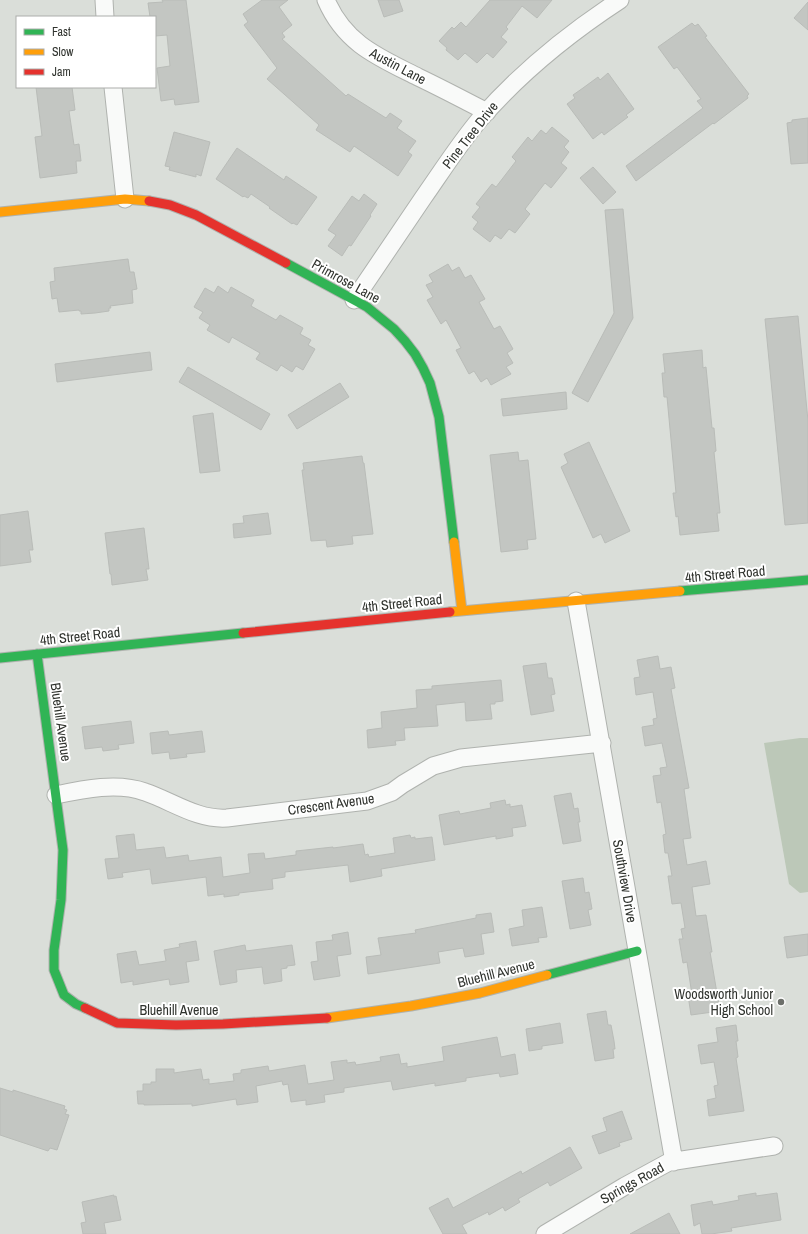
<svg xmlns="http://www.w3.org/2000/svg" width="808" height="1234" font-family="'Archivo Narrow',sans-serif">
<style>
.green{fill:#bcc8b8}
.building{fill:#c3c6c2;stroke:#b9bcb8}
.lines{fill:none;stroke-linecap:round;stroke-linejoin:round}
.street-casing{stroke:#afb2ae;stroke-width:19}
.fast-casing{stroke:#afb2ae;stroke-width:11}
.slow-casing{stroke:#afb2ae;stroke-width:11}
.jam-casing{stroke:#afb2ae;stroke-width:11}
.street{stroke:#f9faf9;stroke-width:17}
.fast{stroke:#30b455;stroke-width:9}
.slow{stroke:#ff9f0a;stroke-width:9}
.jam{stroke:#e5322d;stroke-width:9}
.poi-dot{fill:#6c6f6a;stroke:#fff;stroke-width:1.5}
.labels{text-anchor:middle;stroke-width:4;stroke-linejoin:round;paint-order:stroke}
.street-label{font-size:14px;fill:#30332e;stroke:#fff}
.poi-label{font-size:14px;fill:#30332e;stroke:#fff;text-anchor:end}
</style>
<rect width="100%" height="100%" fill="#daded9"/>
<path class="green" d="M 800,738 L 808,738 L 808,892 L 800,893 L 789,884 L 764,743 Z"/>
<path class="building" d="M 162,0 L 186,0 L 199,102 L 175,105 L 174,99 L 161,101 L 157,68 L 170,66 L 167,35 L 155,36 L 155,17 L 150,17 L 148,3 L 163,2 Z
M 262,0 L 288,0 L 279,7 L 292,25 L 282,33 L 285,37 L 282,39 L 346,96 L 348,94 L 386,118 L 390,113 L 402,121 L 397,128 L 416,141 L 408,152 L 412,155 L 398,176 L 354,146 L 350,152 L 316,130 L 319,125 L 267,79 L 277,68 L 244,25 L 248,22 L 243,14 Z
M 378,0 L 399,0 L 403,11 L 384,17 Z
M 490,0 L 552,0 L 537,18 L 522,6 L 506,27 L 508,29 L 501,37 L 507,42 L 493,58 L 487,53 L 477,63 L 465,53 L 458,60 L 446,50 L 447,48 L 439,41 L 452,27 L 454,29 L 461,22 L 466,27 Z
M 808,2 L 808,30 L 794,18 Z
M 692,23 L 695,26 L 698,24 L 707,36 L 705,37 L 749,94 L 747,96 L 748,98 L 714,124 L 713,123 L 636,181 L 626,166 L 703,108 L 697,101 L 701,99 L 677,67 L 674,69 L 658,47 Z
M 608,73 L 634,109 L 626,115 L 628,117 L 604,135 L 602,132 L 593,139 L 567,104 L 575,98 L 573,95 L 583,88 L 598,77 L 600,80 Z
M 36,87 L 72,87 L 75,110 L 69,111 L 74,145 L 79,144 L 81,161 L 76,161 L 77,173 L 40,178 L 35,137 L 42,136 Z
M 808,118 L 808,163 L 791,164 L 787,123 L 792,122 L 792,120 Z
M 552,127 L 569,141 L 564,147 L 569,152 L 561,163 L 567,168 L 551,188 L 545,183 L 525,209 L 530,214 L 515,233 L 509,229 L 501,239 L 495,235 L 490,242 L 473,229 L 478,222 L 472,217 L 480,207 L 476,204 L 492,184 L 496,187 L 516,161 L 512,157 L 528,137 L 532,141 L 541,130 L 546,134 Z
M 174,132 L 210,142 L 201,176 L 196,174 L 196,177 L 169,170 L 170,167 L 165,166 Z
M 237,148 L 284,180 L 286,176 L 317,197 L 297,225 L 293,223 L 292,224 L 269,208 L 270,207 L 251,194 L 248,198 L 244,196 L 243,197 L 216,179 Z
M 593,167 L 616,192 L 603,204 L 580,178 Z
M 364,194 L 377,204 L 370,215 L 371,216 L 351,246 L 349,245 L 342,256 L 328,246 L 336,235 L 328,230 L 352,196 L 359,201 Z
M 623,209 L 633,318 L 588,402 L 572,393 L 614,313 L 605,210 Z
M 128,259 L 130,272 L 134,272 L 137,289 L 132,290 L 133,303 L 110,306 L 111,308 L 109,308 L 109,311 L 95,313 L 81,314 L 81,311 L 79,311 L 79,310 L 59,312 L 57,298 L 52,299 L 50,282 L 55,281 L 54,268 Z
M 448,264 L 452,271 L 459,267 L 465,278 L 471,275 L 485,299 L 479,302 L 494,329 L 500,326 L 513,349 L 507,353 L 513,363 L 506,367 L 511,374 L 491,385 L 487,378 L 481,382 L 474,371 L 469,374 L 456,350 L 461,348 L 446,320 L 441,324 L 427,300 L 433,297 L 426,285 L 433,282 L 429,275 Z
M 218,286 L 228,293 L 231,287 L 254,300 L 251,306 L 276,320 L 280,315 L 303,328 L 300,334 L 311,340 L 308,345 L 315,349 L 303,370 L 296,366 L 292,372 L 281,365 L 277,371 L 256,359 L 260,353 L 232,337 L 229,343 L 207,330 L 210,325 L 199,318 L 203,312 L 194,307 L 205,288 L 214,293 Z
M 798,316 L 808,421 L 808,523 L 785,525 L 765,319 Z
M 702,350 L 703,368 L 706,367 L 712,428 L 714,428 L 716,451 L 714,452 L 720,513 L 717,513 L 719,531 L 680,535 L 678,516 L 676,517 L 673,493 L 676,493 L 667,397 L 664,397 L 662,373 L 665,373 L 663,354 Z
M 150,352 L 152,370 L 57,382 L 55,364 Z
M 188,367 L 270,414 L 261,430 L 179,382 Z
M 340,383 L 349,397 L 297,429 L 288,415 Z
M 566,392 L 567,409 L 503,416 L 501,399 Z
M 213,413 L 220,471 L 200,473 L 193,416 Z
M 589,442 L 630,531 L 605,543 L 601,534 L 593,538 L 561,467 L 568,463 L 564,454 Z
M 518,452 L 519,461 L 528,460 L 536,539 L 527,540 L 528,549 L 501,552 L 490,455 Z
M 362,456 L 363,463 L 364,463 L 373,534 L 352,536 L 353,544 L 327,547 L 326,540 L 311,541 L 302,470 L 304,470 L 303,463 Z
M 28,511 L 33,550 L 29,550 L 31,562 L 0,566 L 0,515 Z
M 268,513 L 271,534 L 234,538 L 233,524 L 244,523 L 243,516 Z
M 144,528 L 149,569 L 146,569 L 148,580 L 112,585 L 111,574 L 110,574 L 105,533 Z
M 658,656 L 660,669 L 671,667 L 675,688 L 671,689 L 689,788 L 684,789 L 691,838 L 683,839 L 687,865 L 706,861 L 710,884 L 692,887 L 696,916 L 706,915 L 712,952 L 710,952 L 720,1011 L 691,1015 L 688,995 L 692,995 L 687,962 L 683,963 L 679,939 L 683,939 L 681,929 L 685,928 L 681,903 L 672,904 L 668,876 L 672,876 L 668,853 L 665,853 L 663,835 L 666,834 L 661,802 L 657,803 L 653,776 L 661,775 L 660,768 L 667,767 L 662,743 L 645,746 L 642,727 L 654,725 L 653,719 L 657,718 L 653,692 L 636,695 L 634,678 L 640,677 L 637,660 Z
M 546,663 L 548,678 L 552,678 L 555,694 L 551,695 L 554,711 L 531,715 L 523,666 Z
M 501,680 L 503,701 L 495,702 L 495,704 L 490,704 L 492,719 L 466,721 L 465,702 L 436,705 L 438,726 L 404,728 L 405,740 L 395,741 L 396,745 L 368,748 L 367,730 L 382,728 L 381,712 L 417,708 L 416,690 L 432,689 L 432,686 Z
M 131,721 L 134,743 L 118,745 L 119,749 L 103,751 L 102,747 L 85,749 L 82,727 Z
M 168,731 L 169,735 L 202,731 L 205,752 L 186,754 L 187,757 L 170,759 L 169,752 L 152,754 L 150,733 Z
M 571,793 L 574,809 L 578,808 L 580,822 L 578,822 L 581,841 L 563,844 L 554,796 Z
M 505,800 L 506,805 L 510,804 L 510,807 L 522,805 L 526,826 L 512,828 L 513,836 L 496,839 L 496,836 L 444,845 L 439,815 L 459,811 L 460,814 L 491,808 L 490,803 Z
M 134,834 L 136,850 L 164,847 L 166,858 L 188,855 L 189,861 L 221,857 L 223,877 L 250,873 L 248,854 L 264,853 L 265,859 L 296,855 L 296,851 L 333,847 L 333,848 L 363,844 L 365,855 L 368,854 L 369,857 L 395,853 L 393,838 L 410,835 L 411,838 L 415,837 L 415,839 L 432,837 L 435,860 L 381,869 L 382,876 L 350,882 L 348,865 L 285,872 L 285,877 L 272,879 L 273,889 L 239,893 L 239,895 L 224,897 L 224,894 L 208,896 L 206,877 L 152,884 L 150,869 L 122,873 L 123,877 L 108,879 L 105,859 L 119,858 L 116,836 Z
M 583,878 L 585,893 L 589,892 L 592,909 L 588,910 L 591,925 L 570,929 L 562,881 Z
M 542,907 L 547,937 L 538,938 L 539,942 L 512,946 L 509,929 L 524,926 L 522,910 Z
M 491,913 L 494,932 L 481,934 L 484,954 L 465,957 L 463,948 L 438,952 L 440,963 L 368,974 L 366,957 L 381,955 L 378,938 L 416,933 L 415,930 L 476,918 L 476,915 Z
M 348,932 L 351,954 L 337,956 L 340,976 L 314,980 L 311,962 L 318,961 L 316,942 L 333,940 L 332,935 Z
M 808,934 L 808,955 L 787,958 L 784,937 Z
M 196,941 L 199,960 L 186,962 L 189,982 L 170,985 L 169,979 L 133,985 L 133,981 L 121,983 L 117,954 L 136,951 L 139,965 L 166,961 L 164,950 L 180,947 L 179,944 Z
M 245,945 L 246,951 L 292,945 L 295,965 L 287,966 L 287,968 L 281,969 L 282,981 L 264,984 L 262,967 L 236,970 L 237,982 L 220,985 L 214,951 Z
M 606,1011 L 608,1025 L 611,1025 L 614,1041 L 615,1049 L 613,1049 L 614,1058 L 595,1061 L 587,1014 Z
M 560,1023 L 563,1043 L 542,1046 L 542,1049 L 529,1051 L 526,1029 Z
M 736,1025 L 738,1041 L 736,1041 L 738,1057 L 736,1058 L 744,1111 L 709,1116 L 707,1100 L 716,1098 L 714,1086 L 718,1085 L 714,1062 L 701,1064 L 698,1045 L 718,1042 L 716,1028 Z
M 497,1037 L 501,1057 L 515,1054 L 518,1074 L 500,1077 L 499,1073 L 466,1078 L 466,1081 L 435,1086 L 435,1083 L 393,1090 L 391,1081 L 344,1088 L 344,1092 L 324,1095 L 325,1102 L 306,1105 L 306,1100 L 291,1102 L 288,1084 L 283,1085 L 282,1081 L 256,1086 L 258,1102 L 237,1105 L 236,1099 L 192,1106 L 192,1104 L 144,1105 L 144,1104 L 138,1104 L 137,1091 L 143,1091 L 143,1084 L 151,1084 L 151,1082 L 156,1082 L 156,1069 L 174,1069 L 174,1073 L 201,1069 L 203,1080 L 209,1079 L 209,1084 L 234,1081 L 233,1074 L 241,1073 L 241,1070 L 268,1066 L 269,1071 L 305,1065 L 308,1084 L 334,1080 L 331,1062 L 347,1060 L 347,1063 L 355,1062 L 356,1065 L 381,1061 L 380,1057 L 399,1054 L 401,1064 L 407,1063 L 407,1067 L 444,1061 L 442,1047 Z
M 0,1088 L 13,1092 L 13,1090 L 65,1106 L 64,1109 L 67,1110 L 65,1114 L 69,1115 L 57,1150 L 50,1148 L 48,1151 L 0,1135 Z
M 622,1111 L 632,1139 L 619,1143 L 620,1146 L 599,1154 L 592,1136 L 607,1131 L 603,1118 Z
M 570,1147 L 582,1168 L 550,1186 L 548,1182 L 518,1199 L 520,1202 L 505,1211 L 503,1207 L 489,1215 L 488,1212 L 462,1225 L 467,1234 L 443,1234 L 429,1208 L 448,1198 L 453,1208 L 521,1171 L 522,1174 Z
M 756,1193 L 756,1196 L 777,1193 L 781,1220 L 731,1228 L 732,1231 L 711,1234 L 702,1234 L 700,1223 L 694,1226 L 691,1205 L 712,1201 L 713,1205 L 739,1200 L 738,1196 Z
M 114,1195 L 114,1197 L 116,1196 L 121,1220 L 104,1223 L 106,1234 L 83,1234 L 81,1223 L 86,1222 L 82,1202 Z
M 669,1213 L 680,1234 L 630,1234 Z"/>
<g class="lines">
<defs>
<path id="street" d="M 104,0 L 105,17
M 326,0 C 345,44 378,57 418,77 C 441,88 464,100 487,112
M 113,87 L 125,199
M 354,300 C 377,266 400,232 423,198 C 442,171 459,144 480,119 C 521,72 568,34 620,0
M 576,601 L 674,1162
M 56,795 C 84,789 118,782 145,792 C 172,801 197,820 227,818 L 367,801 L 392,792 L 403,784 L 433,766 L 461,758 L 602,743
M 545,1234 L 625,1186 L 669,1162 L 774,1146"/>
<path id="fast" d="M 286,263 L 367,307 L 394,329 L 405,341 L 415,354 L 423,368 L 430,383 L 439,417 L 454,542
M 680,591 L 808,580
M 37,654 L 63,850 L 61,900 L 54,950 L 54,970 L 64,995 L 76,1004 L 85,1008
M 0,658 L 243,633
M 547,975 L 637,951"/>
<path id="slow" d="M 0,212 L 125,199 L 149,201
M 454,542 L 462,611
M 450,612 L 680,591
M 327,1018 L 411,1006 L 480,993 L 547,975"/>
<path id="jam" d="M 149,201 L 170,205 L 196,215 L 286,263
M 243,633 L 450,612
M 85,1008 L 117,1023 L 176,1025 L 223,1024 L 327,1018"/>
</defs>
<use href="#street" class="street-casing"/>
<use href="#fast" class="fast-casing"/>
<use href="#slow" class="slow-casing"/>
<use href="#jam" class="jam-casing"/>
<use href="#street" class="street"/>
<use href="#fast" class="fast"/>
<use href="#slow" class="slow"/>
<use href="#jam" class="jam"/>
</g>
<circle class="poi-dot" cx="781" cy="1002" r="4"/>
<g class="labels">
<g class="street-label">
<text transform="translate(398 66) rotate(28)" y="5">Austin Lane</text>
<text transform="translate(470 135) rotate(-52)" y="5">Pine Tree Drive</text>
<text transform="translate(346 281) rotate(29)" y="5">Primrose Lane</text>
<text transform="translate(725 574) rotate(-5)" y="5">4th Street Road</text>
<text transform="translate(402 603) rotate(-6)" y="5">4th Street Road</text>
<text transform="translate(80 636) rotate(-6)" y="5">4th Street Road</text>
<text transform="translate(61 722) rotate(82)" y="5">Bluehill Avenue</text>
<text transform="translate(331 804) rotate(-8)" y="5">Crescent Avenue</text>
<text transform="translate(625 881) rotate(80)" y="5">Southview Drive</text>
<text transform="translate(496 973) rotate(-14)" y="5">Bluehill Avenue</text>
<text x="179" y="1015">Bluehill Avenue</text>
<text transform="translate(632 1183) rotate(-29)" y="5">Springs Road</text>
</g>
<g class="poi-label">
<text x="773" y="999">Woodsworth Junior<tspan x="773" dy="16">High School</tspan></text>
</g>
</g>
<rect x="16" y="16" width="140" height="72" fill="#ffffff" stroke="#acadab"/>
<rect x="24" y="29" width="20" height="6" fill="#30b455" stroke="#acadab"/>
<text x="52" y="36" font-size="12" fill="#30332e">Fast</text>
<rect x="24" y="49" width="20" height="6" fill="#ff9f0a" stroke="#acadab"/>
<text x="52" y="56" font-size="12" fill="#30332e">Slow</text>
<rect x="24" y="69" width="20" height="6" fill="#e5322d" stroke="#acadab"/>
<text x="52" y="76" font-size="12" fill="#30332e">Jam</text>
</svg>
